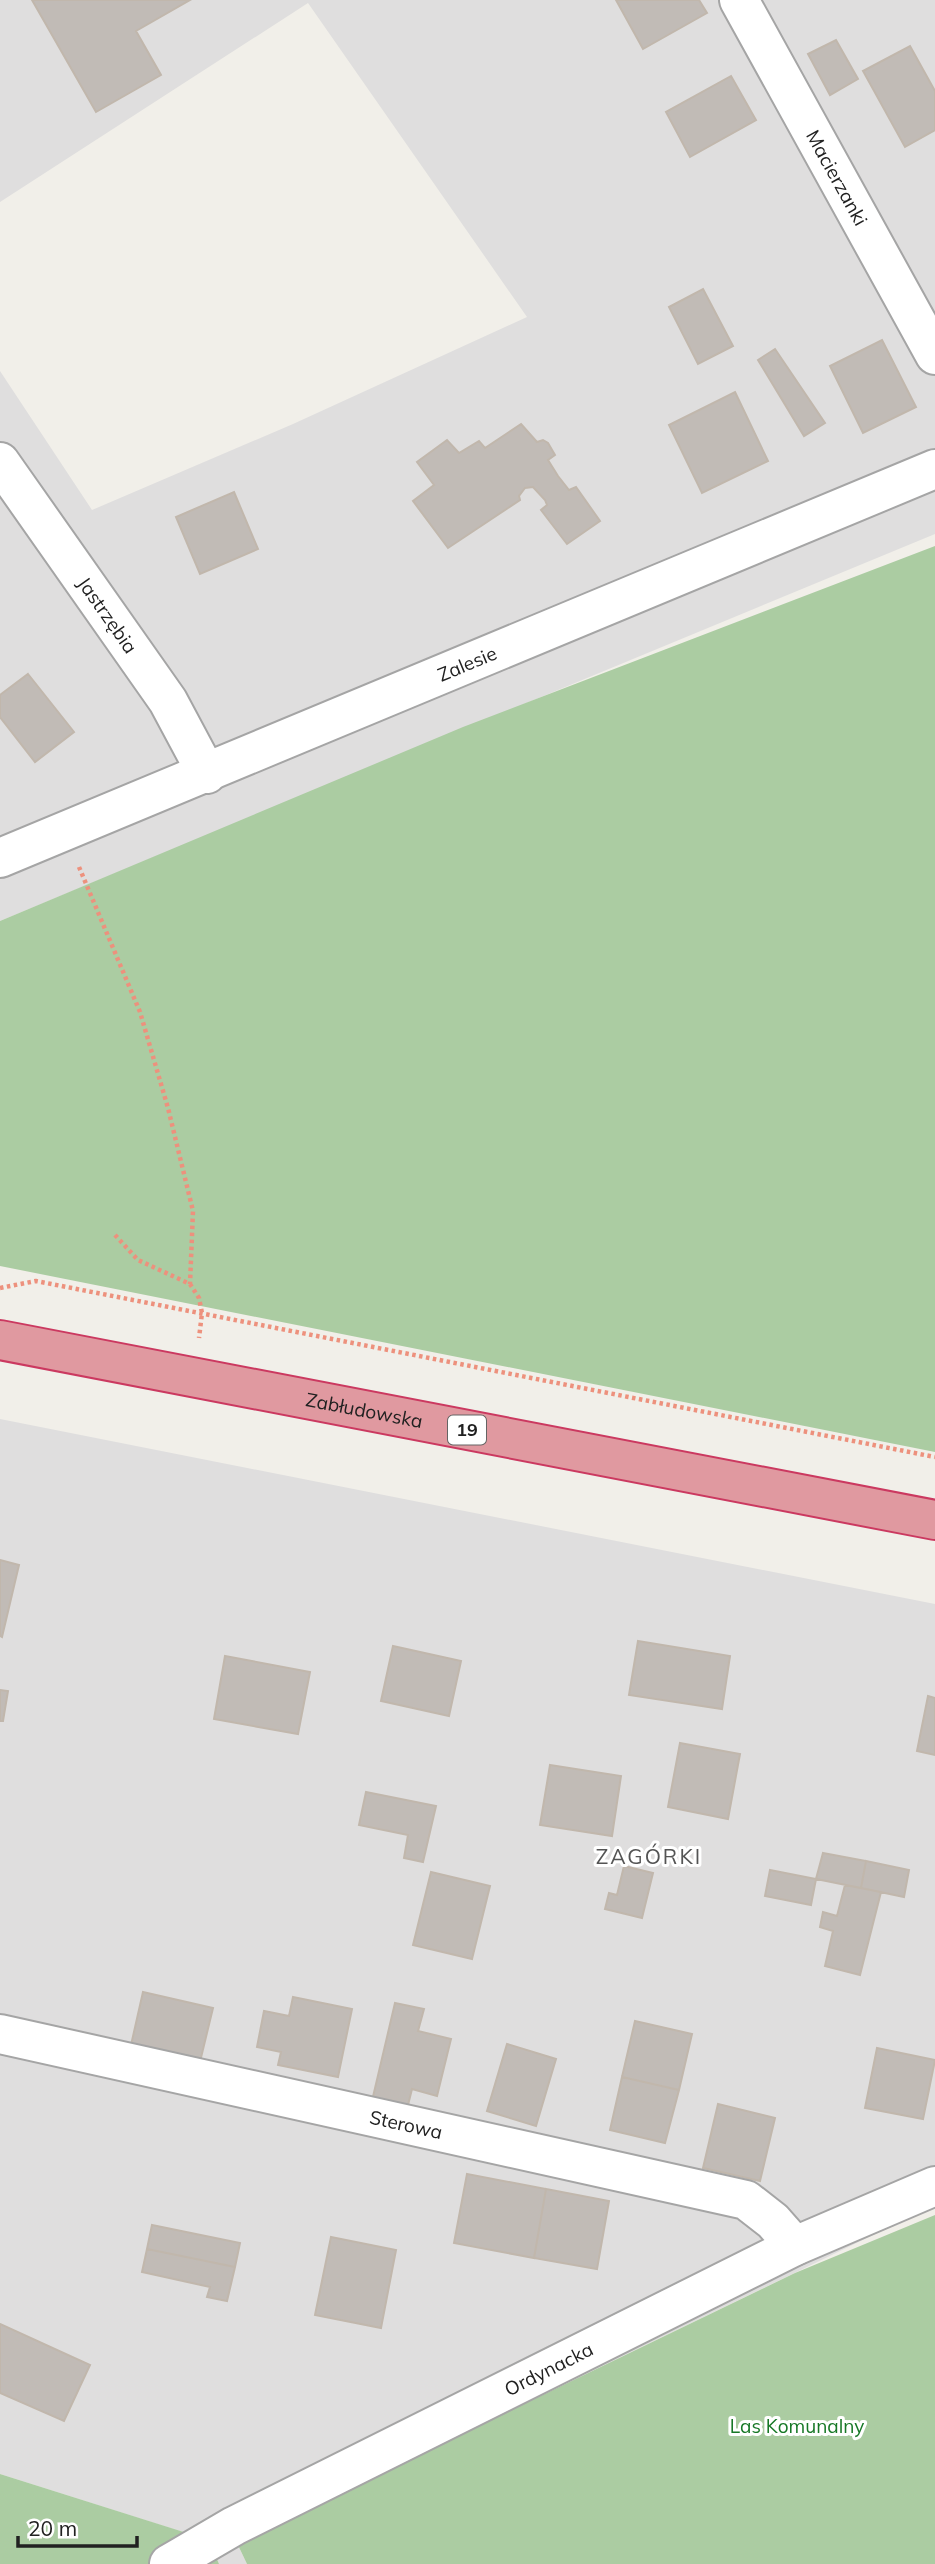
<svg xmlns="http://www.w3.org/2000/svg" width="935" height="2564" font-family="Mulish,sans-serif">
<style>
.residential{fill:#dfdede}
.forest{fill:#abcca2}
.building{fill:#c1bbb6;stroke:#c1b7ac;stroke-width:2}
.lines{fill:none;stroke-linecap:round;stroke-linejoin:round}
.street-casing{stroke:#a5a5a5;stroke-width:42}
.highway-casing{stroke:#cb3960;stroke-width:42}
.path{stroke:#ed917d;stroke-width:4.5;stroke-dasharray:3.5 3.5;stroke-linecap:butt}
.street{stroke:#fff;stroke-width:38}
.highway{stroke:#e099a0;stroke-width:38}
.labels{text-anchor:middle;stroke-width:6;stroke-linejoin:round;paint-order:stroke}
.shield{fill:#fff;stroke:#646464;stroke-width:2}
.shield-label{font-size:18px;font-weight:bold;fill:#212121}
.street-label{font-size:19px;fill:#212121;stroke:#fff}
.park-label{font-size:19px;fill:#177826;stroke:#fff}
.neighbourhood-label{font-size:21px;letter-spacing:2px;fill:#545454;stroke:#fff}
</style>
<rect width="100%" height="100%" fill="#f1efe9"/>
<path class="residential" d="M 0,0 L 935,0 L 935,534 L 0,921 L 0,371 L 92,510 L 293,424 L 527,317 L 308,3 L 0,202 Z
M 0,1419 L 935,1604 L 935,2205 L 237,2543 L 247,2564 L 219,2564 L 208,2540 L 0,2474 Z"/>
<path class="forest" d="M 935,546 L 935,1452 L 0,1266 L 0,921 L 463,727 Z
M 935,2215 L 935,2564 L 247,2564 L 237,2543 L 795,2273 Z
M 0,2474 L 209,2540 L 219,2564 L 0,2564 Z"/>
<path class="building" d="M 32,0 L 190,0 L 136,31 L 161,75 L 96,112 Z
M 616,0 L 699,0 L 707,13 L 643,49 Z
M 836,40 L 858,79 L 830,95 L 808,54 Z
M 910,46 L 935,91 L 935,130 L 905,147 L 863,71 Z
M 731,76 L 756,120 L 690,157 L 666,112 Z
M 703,289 L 733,346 L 698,364 L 669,307 Z
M 882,340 L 916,407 L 863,433 L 830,366 Z
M 775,349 L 825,423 L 804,436 L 758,360 Z
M 735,392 L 768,461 L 702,493 L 669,425 Z
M 521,424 L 537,442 L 543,440 L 548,443 L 555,455 L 548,460 L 558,476 L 569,490 L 576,487 L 600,521 L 567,544 L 541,510 L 547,505 L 545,500 L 533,487 L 525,488 L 519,496 L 520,500 L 448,548 L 413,501 L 434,485 L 417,462 L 447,440 L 459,453 L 479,441 L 485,448 Z
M 234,492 L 258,549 L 200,574 L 176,517 Z
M 28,674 L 74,732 L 35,762 L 0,717 L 0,695 Z
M 0,1560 L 19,1565 L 2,1637 L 0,1636 Z
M 638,1641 L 730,1656 L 722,1709 L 629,1695 Z
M 393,1646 L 461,1661 L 449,1716 L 381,1701 Z
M 225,1656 L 310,1672 L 298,1734 L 214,1719 Z
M 0,1690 L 8,1691 L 3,1721 L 0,1721 Z
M 928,1696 L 935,1698 L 935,1755 L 917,1751 Z
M 680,1743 L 740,1754 L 728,1819 L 668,1807 Z
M 550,1765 L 621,1776 L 612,1836 L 540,1825 Z
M 366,1792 L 436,1806 L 423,1862 L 404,1858 L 408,1835 L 359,1825 Z
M 823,1853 L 866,1861 L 861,1888 L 816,1879 Z
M 866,1861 L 909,1870 L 904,1897 L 861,1888 Z
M 624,1866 L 653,1873 L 642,1918 L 605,1909 L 609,1893 L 617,1895 Z
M 770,1870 L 816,1879 L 811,1905 L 765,1896 Z
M 431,1872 L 490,1886 L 472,1959 L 413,1945 Z
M 845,1885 L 881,1892 L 860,1975 L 825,1966 L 833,1931 L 820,1927 L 823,1912 L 837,1916 Z
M 143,1992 L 213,2008 L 198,2070 L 129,2054 Z
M 293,1997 L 352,2009 L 338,2077 L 278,2065 L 281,2052 L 257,2047 L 264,2011 L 289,2016 Z
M 395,2003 L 424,2009 L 418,2031 L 451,2039 L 437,2096 L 412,2089 L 407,2109 L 372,2101 Z
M 635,2021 L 692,2034 L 679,2090 L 622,2077 Z
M 507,2044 L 556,2059 L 536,2126 L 487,2111 Z
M 877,2048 L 935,2060 L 923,2119 L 865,2108 Z
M 622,2077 L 679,2090 L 665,2143 L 610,2130 Z
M 718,2104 L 775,2118 L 760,2181 L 703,2168 Z
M 467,2174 L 546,2189 L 534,2258 L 454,2243 Z
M 546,2189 L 609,2201 L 597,2269 L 534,2258 Z
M 152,2225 L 240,2243 L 235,2267 L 147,2249 Z
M 331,2237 L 396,2250 L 381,2328 L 315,2315 Z
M 147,2249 L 235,2267 L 227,2301 L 207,2297 L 210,2287 L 142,2272 Z
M 0,2324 L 90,2365 L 64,2421 L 0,2393 Z"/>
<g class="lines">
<defs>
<g id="street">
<path id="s1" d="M 739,0 L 935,355"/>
<path id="s2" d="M 0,462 L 168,701 L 207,774"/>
<path id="s3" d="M 0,858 L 935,469"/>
<path id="s4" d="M 0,2034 L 746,2200 L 773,2221 L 795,2246"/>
<path id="s5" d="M 169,2564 L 234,2526 L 795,2246 L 935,2186"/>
</g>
<g id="highway">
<path id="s6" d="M 0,1340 L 935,1520"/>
</g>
</defs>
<use href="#street" class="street-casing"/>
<use href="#highway" class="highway-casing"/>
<path class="path" d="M 79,867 L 140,1012 L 168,1108 L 193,1211 L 190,1284
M 115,1235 L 138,1260 L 190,1284 L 199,1298 L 202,1313 L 199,1338
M 0,1288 L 36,1281 L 935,1457"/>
<use href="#street" class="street"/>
<use href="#highway" class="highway"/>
</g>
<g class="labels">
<rect class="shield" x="448" y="1415.5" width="38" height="29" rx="5"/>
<g class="shield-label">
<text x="467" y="1436">19</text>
</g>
<g class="street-label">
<text dy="7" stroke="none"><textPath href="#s1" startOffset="203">Macierzanki</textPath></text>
<text dy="7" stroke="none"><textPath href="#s2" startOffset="187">Jastrzębia</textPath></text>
<text dy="7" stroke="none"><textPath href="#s3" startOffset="506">Zalesie</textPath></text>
<text dy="7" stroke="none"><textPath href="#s6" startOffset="371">Zabłudowska</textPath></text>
<text dy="7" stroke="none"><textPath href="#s4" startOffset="416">Sterowa</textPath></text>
<text dy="7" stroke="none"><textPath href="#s5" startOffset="427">Ordynacka</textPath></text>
</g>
<g class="park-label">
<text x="797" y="2433">Las Komunalny</text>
</g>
<g class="neighbourhood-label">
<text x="649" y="1864">ZAGÓRKI</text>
</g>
</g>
<path d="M18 2536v10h119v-10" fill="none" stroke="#212121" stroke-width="3.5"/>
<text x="28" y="2536" font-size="21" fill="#212121" stroke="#ffffff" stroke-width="5" paint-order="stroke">20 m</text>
</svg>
